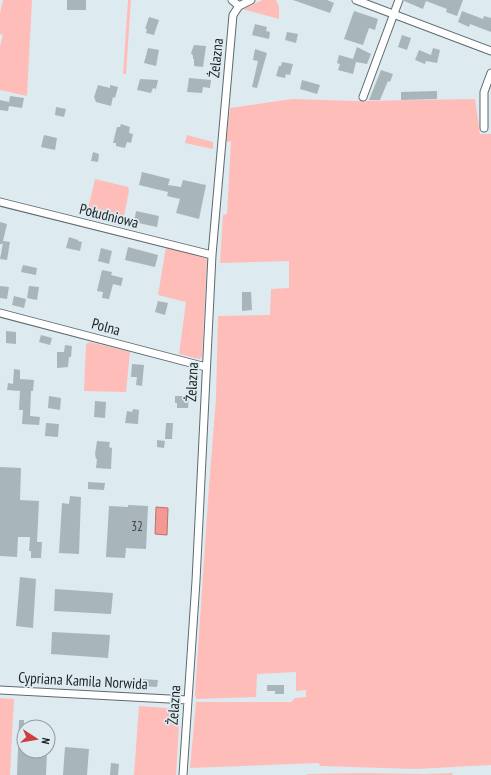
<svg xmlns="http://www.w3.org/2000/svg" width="491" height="775" font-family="'PT Sans Narrow',sans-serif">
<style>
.green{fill:#ffbdb9}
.water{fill:#f59792;stroke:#b47471}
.building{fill:#a8b6bb}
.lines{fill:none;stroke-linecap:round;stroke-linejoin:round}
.street-casing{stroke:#5d6a6f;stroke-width:9}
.street{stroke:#fff;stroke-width:7}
.labels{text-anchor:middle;stroke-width:3.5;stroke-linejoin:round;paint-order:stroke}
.number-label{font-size:13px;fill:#3e4649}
.street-label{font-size:15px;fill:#1b2123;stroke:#ddebf1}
</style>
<rect width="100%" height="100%" fill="#ddebf1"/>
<path class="green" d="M 3,0 L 32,0 L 27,96 L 0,90 L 0,46 L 3,35 L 0,34 L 0,13 Z
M 128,0 L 131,0 L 126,74 L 123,74 Z
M 263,0 L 276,0 L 279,7 L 279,19 L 242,9 Z
M 292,99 L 356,101 L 475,99 L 480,134 L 491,134 L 491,765 L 416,769 L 320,766 L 319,763 L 190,768 L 196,702 L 291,702 L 295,698 L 306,697 L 306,690 L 296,691 L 296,672 L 257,674 L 256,697 L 196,699 L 195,694 L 209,486 L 216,398 L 218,316 L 270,315 L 271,289 L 289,288 L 289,261 L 220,263 L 223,215 L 227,214 L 231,141 L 226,142 L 230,108 Z
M 187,135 L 213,142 L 213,149 L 185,143 Z
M 95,179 L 128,187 L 129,191 L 122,226 L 86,217 Z
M 166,247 L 206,258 L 207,259 L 202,357 L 199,359 L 179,354 L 186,302 L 158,295 Z
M 90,342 L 130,352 L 126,392 L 84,391 L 86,344 Z
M 0,698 L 14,699 L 10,775 L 0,775 Z
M 139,706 L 180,709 L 176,775 L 134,775 Z
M 364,773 L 424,774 L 453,773 L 452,775 L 307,775 L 307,774 Z"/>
<path class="water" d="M 156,507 L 168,508 L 167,535 L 155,534 Z"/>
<path class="building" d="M 67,0 L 86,0 L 86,10 L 67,10 Z
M 293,0 L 327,0 L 334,3 L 330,13 Z
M 404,0 L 463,0 L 457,16 L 446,12 L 447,9 L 426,1 L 423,9 L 404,1 Z
M 354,11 L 378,19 L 375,30 L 369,28 L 363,45 L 344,39 Z
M 462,11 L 483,19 L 484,16 L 491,18 L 491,32 L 470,24 L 469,27 L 458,22 Z
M 149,17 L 159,20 L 154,35 L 146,33 L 147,29 L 145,29 Z
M 255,24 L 267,27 L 266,31 L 270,32 L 269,39 L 252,35 Z
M 287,32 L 298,34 L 296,43 L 285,40 Z
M 402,35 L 411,38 L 407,50 L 398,47 Z
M 194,45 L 206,46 L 203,67 L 194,66 L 194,59 L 193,59 L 193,56 L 191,53 Z
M 357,47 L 371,54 L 367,64 L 356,62 L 353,74 L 338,70 L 340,64 L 337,63 L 339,55 L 353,59 Z
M 148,48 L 159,50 L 156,66 L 144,63 Z
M 433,48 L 440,50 L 437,63 L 426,61 L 425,64 L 415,60 L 419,50 L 431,55 Z
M 255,49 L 267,53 L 257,88 L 252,87 L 258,61 L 253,60 Z
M 282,62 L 293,64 L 290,75 L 286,74 L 285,78 L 276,76 L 279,66 L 281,66 Z
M 381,70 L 393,74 L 390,82 L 388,81 L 380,100 L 369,100 Z
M 189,78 L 211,80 L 210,88 L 203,87 L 202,93 L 187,92 Z
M 140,79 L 158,80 L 156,89 L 153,88 L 151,93 L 137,90 Z
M 302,80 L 320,85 L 317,94 L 300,89 Z
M 98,85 L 110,88 L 110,85 L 118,87 L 115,98 L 113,97 L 111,106 L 96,102 L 94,97 Z
M 437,91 L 437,99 L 401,100 L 401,92 Z
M 10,96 L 24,98 L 22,108 L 9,106 L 8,111 L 0,110 L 0,100 L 9,102 Z
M 56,107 L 66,109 L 64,117 L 55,115 Z
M 121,124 L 130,127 L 129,133 L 133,134 L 131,143 L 127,142 L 125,148 L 116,146 L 116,143 L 113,143 L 117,127 L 120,127 Z
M 44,135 L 57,138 L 55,150 L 41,147 Z
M 93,152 L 99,154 L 98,162 L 91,161 Z
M 142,172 L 170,179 L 168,185 L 181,187 L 183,180 L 206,185 L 199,219 L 176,213 L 180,199 L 167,196 L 168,192 L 139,185 Z
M 136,211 L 159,216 L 157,227 L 134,222 Z
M 0,222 L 7,224 L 3,241 L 10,242 L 7,260 L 0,259 L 3,243 L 2,244 L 0,244 Z
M 69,237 L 78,240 L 78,241 L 82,242 L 80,251 L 66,248 Z
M 128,247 L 158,255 L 155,267 L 125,260 Z
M 101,248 L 112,251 L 109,264 L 98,261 Z
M 23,265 L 37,268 L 36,275 L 21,272 Z
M 102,270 L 112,272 L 111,275 L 123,278 L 121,286 L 113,284 L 109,299 L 102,298 L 103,292 L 97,291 Z
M 0,286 L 9,287 L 7,299 L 0,298 Z
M 29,286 L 39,287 L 37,300 L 27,298 Z
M 242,292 L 251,292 L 252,310 L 242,311 Z
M 14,296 L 26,299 L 24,308 L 12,305 Z
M 158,301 L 168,303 L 165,315 L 155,312 Z
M 6,331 L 16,332 L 16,344 L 6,343 Z
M 41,335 L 52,338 L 50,345 L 39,342 Z
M 65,345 L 72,346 L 71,357 L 69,357 L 68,367 L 57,368 L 57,352 L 64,352 Z
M 132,364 L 144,365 L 142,386 L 136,385 L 137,377 L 131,377 Z
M 14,369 L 20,370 L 20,379 L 34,380 L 33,391 L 31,391 L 30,416 L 40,417 L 39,425 L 22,424 L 23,410 L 19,410 L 20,391 L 7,390 L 8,383 L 13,384 Z
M 49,396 L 61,398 L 60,410 L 48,408 Z
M 175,396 L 189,396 L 188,408 L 177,408 L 177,403 L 175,403 Z
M 95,401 L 106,402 L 105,418 L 94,417 Z
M 133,409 L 139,410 L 138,424 L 125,423 L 127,411 L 132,412 Z
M 46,423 L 59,424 L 58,437 L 45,436 Z
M 166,423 L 173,423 L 172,439 L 165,439 Z
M 157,440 L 165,441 L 164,448 L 157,447 Z
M 97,441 L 110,442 L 109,447 L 112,448 L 111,469 L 96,468 L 97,459 L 96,459 L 95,454 Z
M 0,467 L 21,468 L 20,500 L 39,501 L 37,542 L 42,542 L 41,558 L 31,558 L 31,551 L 29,551 L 30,537 L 18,537 L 17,557 L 0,556 Z
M 88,482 L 105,483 L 104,490 L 88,489 Z
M 70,496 L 81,497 L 79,554 L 59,553 L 62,503 L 69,504 Z
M 128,505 L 148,506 L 146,549 L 126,548 L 125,558 L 106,557 L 109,506 L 128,507 Z
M 20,577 L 36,579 L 33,628 L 16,626 Z
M 55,589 L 113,593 L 111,614 L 54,611 Z
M 52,632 L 110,635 L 108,658 L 51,654 Z
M 142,679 L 158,680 L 157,687 L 141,686 Z
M 267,685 L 284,685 L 284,694 L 275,694 L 275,691 L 267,691 Z
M 19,720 L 24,720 L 24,751 L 47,751 L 46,775 L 17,775 Z
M 65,747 L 89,749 L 87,775 L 63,775 Z
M 111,763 L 119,764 L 118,775 L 110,775 Z"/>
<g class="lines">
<defs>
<path id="street" d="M 232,0 L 239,6
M 356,0 L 491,51
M 363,97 L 399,0
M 484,128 L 484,92 L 491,73
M 0,202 L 212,255
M 0,313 L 206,367
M 0,690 L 188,700
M 183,775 L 196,581 L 212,255 L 233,15 L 239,6 L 251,0"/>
</defs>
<use href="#street" class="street-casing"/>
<use href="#street" class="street"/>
</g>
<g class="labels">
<g class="number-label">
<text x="137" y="531">32</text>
</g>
<g class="street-label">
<text transform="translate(216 58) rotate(-84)" y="5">Żelazna</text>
<text transform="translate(109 216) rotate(14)" y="5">Południowa</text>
<text transform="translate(106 327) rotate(15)" y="5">Polna</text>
<text transform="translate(192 382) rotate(-87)" y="5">Żelazna</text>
<text transform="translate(83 681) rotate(3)" y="5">Cypriana Kamila Norwida</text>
<text transform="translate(174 705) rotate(-86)" y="5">Żelazna</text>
</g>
</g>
<g transform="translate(36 739) rotate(102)"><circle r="19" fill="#ddebf1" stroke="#8f9a9f"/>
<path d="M0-3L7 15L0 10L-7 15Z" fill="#cd3d41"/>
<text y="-6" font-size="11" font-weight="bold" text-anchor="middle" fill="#1b2123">N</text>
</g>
</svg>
